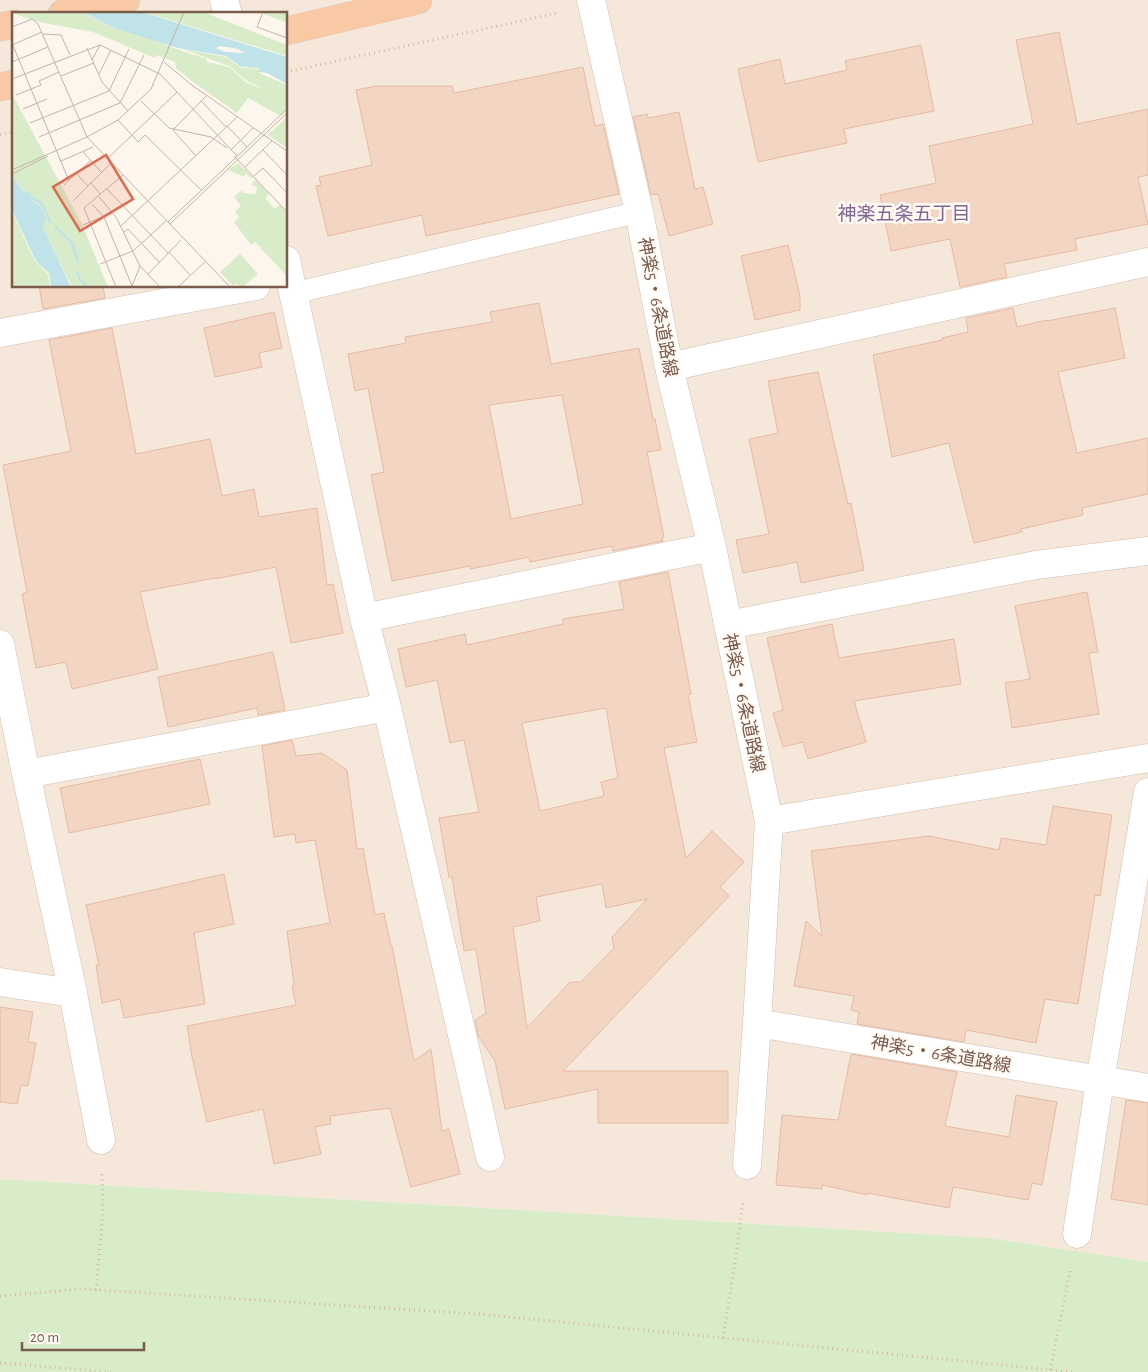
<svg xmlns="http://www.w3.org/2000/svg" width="1148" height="1372" font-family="'Alegreya Sans','Noto Sans JP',sans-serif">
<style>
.residential{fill:#f5e8da;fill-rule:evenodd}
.green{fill:#d8ecc9}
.building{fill:#f3d5c3;stroke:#e6bba3;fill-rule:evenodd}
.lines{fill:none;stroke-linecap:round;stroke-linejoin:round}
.service-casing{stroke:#d1beb0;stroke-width:22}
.minor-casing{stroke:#d1beb0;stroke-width:29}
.trunk-casing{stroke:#dad1cd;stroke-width:29}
.path{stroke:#d9b8a5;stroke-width:3;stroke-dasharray:1 4;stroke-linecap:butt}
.service{stroke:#fff;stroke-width:21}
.minor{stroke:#fff;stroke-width:28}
.trunk{stroke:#f9c8a4;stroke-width:28}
.labels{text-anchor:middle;stroke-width:5;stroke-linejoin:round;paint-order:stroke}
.street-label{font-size:18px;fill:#7a5c4d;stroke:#fffaf3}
.neighbourhood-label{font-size:19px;fill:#846695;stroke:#fffaf3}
.inset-river{fill:none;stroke:#bfe3e8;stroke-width:2.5}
.inset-road{fill:none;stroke:#c5b3a7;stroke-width:1}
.view{fill:#dc6d51;fill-opacity:0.15;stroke:#dc6d51;stroke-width:2.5}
.inset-edge{fill:none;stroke:#7a5c4d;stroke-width:2.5}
</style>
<rect width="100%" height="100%" fill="#fdf6ec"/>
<path class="residential" d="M 0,0 L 1148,0 L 1148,1262 L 989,1238 L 0,1179 ZM 14,14 L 286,14 L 286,286 L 14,286 Z"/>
<path class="green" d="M 0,1179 L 989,1238 L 1148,1262 L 1148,1372 L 0,1372 Z"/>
<path class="building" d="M 1059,32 L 1077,124 L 1148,109 L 1148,175 L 1138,177 L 1148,224 L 1075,239 L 1077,250 L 1004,264 L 1007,277 L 960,287 L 950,239 L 891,251 L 880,195 L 936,183 L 929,146 L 1033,124 L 1016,40 Z
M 921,45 L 934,111 L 844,129 L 847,143 L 758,162 L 738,69 L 780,59 L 785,84 L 847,70 L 845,61 Z
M 583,67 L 595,126 L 603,124 L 619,194 L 426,236 L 422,215 L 328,236 L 316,186 L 321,185 L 319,177 L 372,165 L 356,90 L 376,86 L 452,86 L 454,93 Z
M 679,112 L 695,189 L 703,187 L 713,224 L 669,236 L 658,194 L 651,195 L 633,117 L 647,114 L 648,118 Z
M 788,245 L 800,296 L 800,310 L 755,320 L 741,256 Z
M 39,286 L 103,286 L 105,298 L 43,309 Z
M 539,303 L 551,364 L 639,348 L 653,420 L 655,419 L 661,450 L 647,452 L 664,537 L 662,538 L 663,541 L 613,551 L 612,546 L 530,562 L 529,557 L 470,569 L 470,566 L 392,581 L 371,475 L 384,472 L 368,388 L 355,391 L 348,354 L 406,343 L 405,337 L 492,322 L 490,312 ZM 562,395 L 583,504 L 511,519 L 489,405 Z
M 1013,308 L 1017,327 L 1047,320 L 1047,321 L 1115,308 L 1125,358 L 1058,372 L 1077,453 L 1148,438 L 1148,494 L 1082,508 L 1083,515 L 1021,529 L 1022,532 L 974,543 L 949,443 L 892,457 L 873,355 L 942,340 L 942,338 L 968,332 L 966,318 Z
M 274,312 L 282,348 L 259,353 L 262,367 L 215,377 L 204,328 Z
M 112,328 L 136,454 L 210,439 L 222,496 L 254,489 L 259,517 L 317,508 L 327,585 L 333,584 L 343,633 L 291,643 L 276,567 L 215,579 L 215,578 L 140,592 L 158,669 L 72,689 L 66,662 L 36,668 L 22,594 L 27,592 L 3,465 L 71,451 L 49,340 Z
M 818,372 L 848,504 L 851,503 L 864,570 L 801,583 L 797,562 L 743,573 L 736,540 L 769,534 L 749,439 L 778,433 L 768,381 Z
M 668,572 L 691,694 L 688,695 L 697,742 L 664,748 L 686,858 L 712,831 L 744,862 L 720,887 L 729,896 L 563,1071 L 728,1071 L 728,1123 L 598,1123 L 598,1089 L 505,1109 L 495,1061 L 478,1036 L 475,1020 L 486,1013 L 476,949 L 464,951 L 452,877 L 449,877 L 439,818 L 479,812 L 464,740 L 450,743 L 437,680 L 406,687 L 398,649 L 465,634 L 467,645 L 563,624 L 563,619 L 624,609 L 619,582 ZM 606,708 L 618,778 L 601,782 L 604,796 L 540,811 L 522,723 ZM 602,884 L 606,908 L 647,899 L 612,937 L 614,948 L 581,982 L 570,982 L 527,1028 L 513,927 L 540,921 L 536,897 Z
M 1087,592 L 1098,652 L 1089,653 L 1099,714 L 1012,728 L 1005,683 L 1030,679 L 1015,606 Z
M 832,624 L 839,658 L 954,639 L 961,684 L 854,701 L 866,742 L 808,759 L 803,742 L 783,747 L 773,713 L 783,710 L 767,638 Z
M 273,652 L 285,710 L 258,715 L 257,708 L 168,727 L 158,677 Z
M 292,740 L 296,756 L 322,753 L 347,770 L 357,849 L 363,848 L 375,915 L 384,913 L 391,946 L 392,946 L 414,1061 L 431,1049 L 442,1131 L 449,1129 L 460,1174 L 411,1187 L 390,1108 L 330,1116 L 331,1124 L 315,1127 L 321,1154 L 274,1164 L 263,1109 L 207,1122 L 192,1057 L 187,1026 L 296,1005 L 292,986 L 294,985 L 287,931 L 330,923 L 315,840 L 296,843 L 295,834 L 274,837 L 262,746 Z
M 200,759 L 210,804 L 69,833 L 60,788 Z
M 1053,806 L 1112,815 L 1100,896 L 1095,895 L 1078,1004 L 1045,999 L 1036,1043 L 966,1030 L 964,1042 L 857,1024 L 859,1012 L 851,1010 L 854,996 L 794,986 L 806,921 L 822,936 L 811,851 L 929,836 L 999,850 L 1001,838 L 1046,845 Z
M 224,874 L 234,924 L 194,933 L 205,1004 L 124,1018 L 120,999 L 102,1003 L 96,965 L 99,965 L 86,905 Z
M 0,1007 L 33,1012 L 28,1042 L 36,1043 L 28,1086 L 21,1085 L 17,1104 L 0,1102 Z
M 851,1054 L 957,1072 L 945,1126 L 1009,1137 L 1016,1095 L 1057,1102 L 1042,1185 L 1032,1183 L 1028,1200 L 953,1187 L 949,1208 L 867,1193 L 867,1195 L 822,1185 L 822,1189 L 776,1185 L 782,1115 L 838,1120 Z
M 1126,1100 L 1148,1103 L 1148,1205 L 1111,1199 Z"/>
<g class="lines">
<defs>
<path id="service" d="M 294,293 L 639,212"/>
<path id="minor" d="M 224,0 L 228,14
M 591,0 L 639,212 L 669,367 L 712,547 L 769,821 L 757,1023 L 1148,1088
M 286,260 L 364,618 L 387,707 L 490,1157
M 0,333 L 256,286
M 669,367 L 1148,262
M 364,618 L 712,547
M 728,625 L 1036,565 L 1148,551
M 0,644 L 26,774 L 73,993 L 101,1140
M 26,774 L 387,707
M 769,821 L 1148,758
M 0,982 L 73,993
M 747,1165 L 757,1023
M 1077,1234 L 1100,1081 L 1148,792"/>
<path id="trunk" d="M 62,14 L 126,0
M 0,27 L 14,24
M 286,31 L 418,0
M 0,87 L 14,84"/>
</defs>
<use href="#service" class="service-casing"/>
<use href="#minor" class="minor-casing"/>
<use href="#trunk" class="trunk-casing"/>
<path class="path" d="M 286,72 L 557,13
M 0,135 L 14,132
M 96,1290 L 103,1213 L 102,1174
M 0,1296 L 82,1289 L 479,1314 L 1074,1372
M 723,1338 L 737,1249 L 743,1200
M 0,1363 L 112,1372
M 1050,1370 L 1071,1267"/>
<use href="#service" class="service"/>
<use href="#minor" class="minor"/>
<use href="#trunk" class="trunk"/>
</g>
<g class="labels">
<g class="street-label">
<text transform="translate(658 307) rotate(79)" y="6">神楽5・6条道路線</text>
<text transform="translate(744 703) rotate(78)" y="6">神楽5・6条道路線</text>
<text transform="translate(941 1054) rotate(10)" y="6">神楽5・6条道路線</text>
</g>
<g class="neighbourhood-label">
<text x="904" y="220">神楽五条五丁目</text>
</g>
</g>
<g transform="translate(12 12)">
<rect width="275" height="275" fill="#fdf6ec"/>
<path d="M 70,0 L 102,16 L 120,20 L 170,39 L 195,47 L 195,50 L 217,55 L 235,71 L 254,78 L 235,69 L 217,54 L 170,37 L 214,45 L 229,56 L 247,57 L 247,61 L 275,73 L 275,98 L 269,104 L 236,86 L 225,101 L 177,67 L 164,56 L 163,50 L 145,43 L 143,46 L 81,20 L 27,10 L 0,1 ZM 132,0 L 191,0 L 275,33 L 275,44 ZM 252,0 L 275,0 L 275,11 L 252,2 ZM 0,82 L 69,210 L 96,275 L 60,275 L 31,215 L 33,204 L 28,194 L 19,188 L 0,164 ZM 275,105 L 275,136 L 256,123 ZM 226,151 L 241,165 L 239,167 L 234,161 L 232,165 L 216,158 ZM 243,167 L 257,182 L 253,186 L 263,197 L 268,193 L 275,201 L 274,263 L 243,230 L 239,233 L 222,210 L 227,205 L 223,200 L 229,194 L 222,185 L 230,178 L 231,181 L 244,182 L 245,175 L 239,173 ZM 0,200 L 23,249 L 36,262 L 38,275 L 1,275 ZM 228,242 L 246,262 L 231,275 L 224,272 L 221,274 L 208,260 Z" fill="#d8ecc9"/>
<path d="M 71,0 L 130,0 L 275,45 L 275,72 L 255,61 L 247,60 L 247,56 L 229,55 L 214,44 L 166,36 L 102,16 ZM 208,34 L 226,37 L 233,41 L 213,40 L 204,36 ZM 0,164 L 13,181 L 18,180 L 19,188 L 28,194 L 34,206 L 31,215 L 59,275 L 39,275 L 37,261 L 24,249 L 0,198 Z" fill="#bfe3e8" fill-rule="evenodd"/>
<path class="inset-river" d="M 18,185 L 29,191 L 39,211M 43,214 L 60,231 L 66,250M 65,259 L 68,268 L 76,275"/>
<path class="inset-road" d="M 251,0 L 245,15 L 275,26M 0,15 L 20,7 L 26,12 L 75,125M 31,22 L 49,23 L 58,43M 0,31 L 57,169M 0,33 L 30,20M 75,36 L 90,70 L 116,99M 80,48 L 88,33M 0,50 L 36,35M 152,50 L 181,74 L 275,139M 87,62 L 99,38M 49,64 L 82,51M 0,67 L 88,33 L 148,62 L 225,144M 4,83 L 29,73 L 27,69 L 47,60M 129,89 L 157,116 L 199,125 L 215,136M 189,89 L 214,115M 11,97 L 35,87M 106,108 L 126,130 L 133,123 L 189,178M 18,111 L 97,79 L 117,37M 215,114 L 235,135M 27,125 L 108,91 L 132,43M 75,125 L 218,275M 75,125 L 106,108 L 139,77 L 172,0M 219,138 L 241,116M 251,138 L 275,163M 71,140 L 90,161M 184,144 L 161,118 L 194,84M 222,144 L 275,200M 95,147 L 165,80M 49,149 L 81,135M 233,155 L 260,129M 0,158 L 75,125M 0,162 L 36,144M 65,162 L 76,174M 242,164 L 251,156 L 275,181M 79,171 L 89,183M 52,173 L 79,148M 95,177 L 156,241M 87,185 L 104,205 L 128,254 L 148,275M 61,189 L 99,151M 80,192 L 92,205 L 120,274M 156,210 L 275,97M 158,212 L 275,101M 71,213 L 100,201M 109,214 L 225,105M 112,220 L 116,217 L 148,251M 157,240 L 178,263M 88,252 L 121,239 L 154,209M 136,262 L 169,228M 120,274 L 128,254M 104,275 L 72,196 L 111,163M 166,275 L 193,250"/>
<path class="view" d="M 94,143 L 121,187 L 68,219 L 41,175 Z"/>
<rect width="275" height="275" class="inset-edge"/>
</g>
<path d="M22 1342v8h122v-8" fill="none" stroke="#7a5c4d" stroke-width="2.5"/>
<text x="30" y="1342" font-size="15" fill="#7a5c4d" stroke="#fffaf3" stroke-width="4" paint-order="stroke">20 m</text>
</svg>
